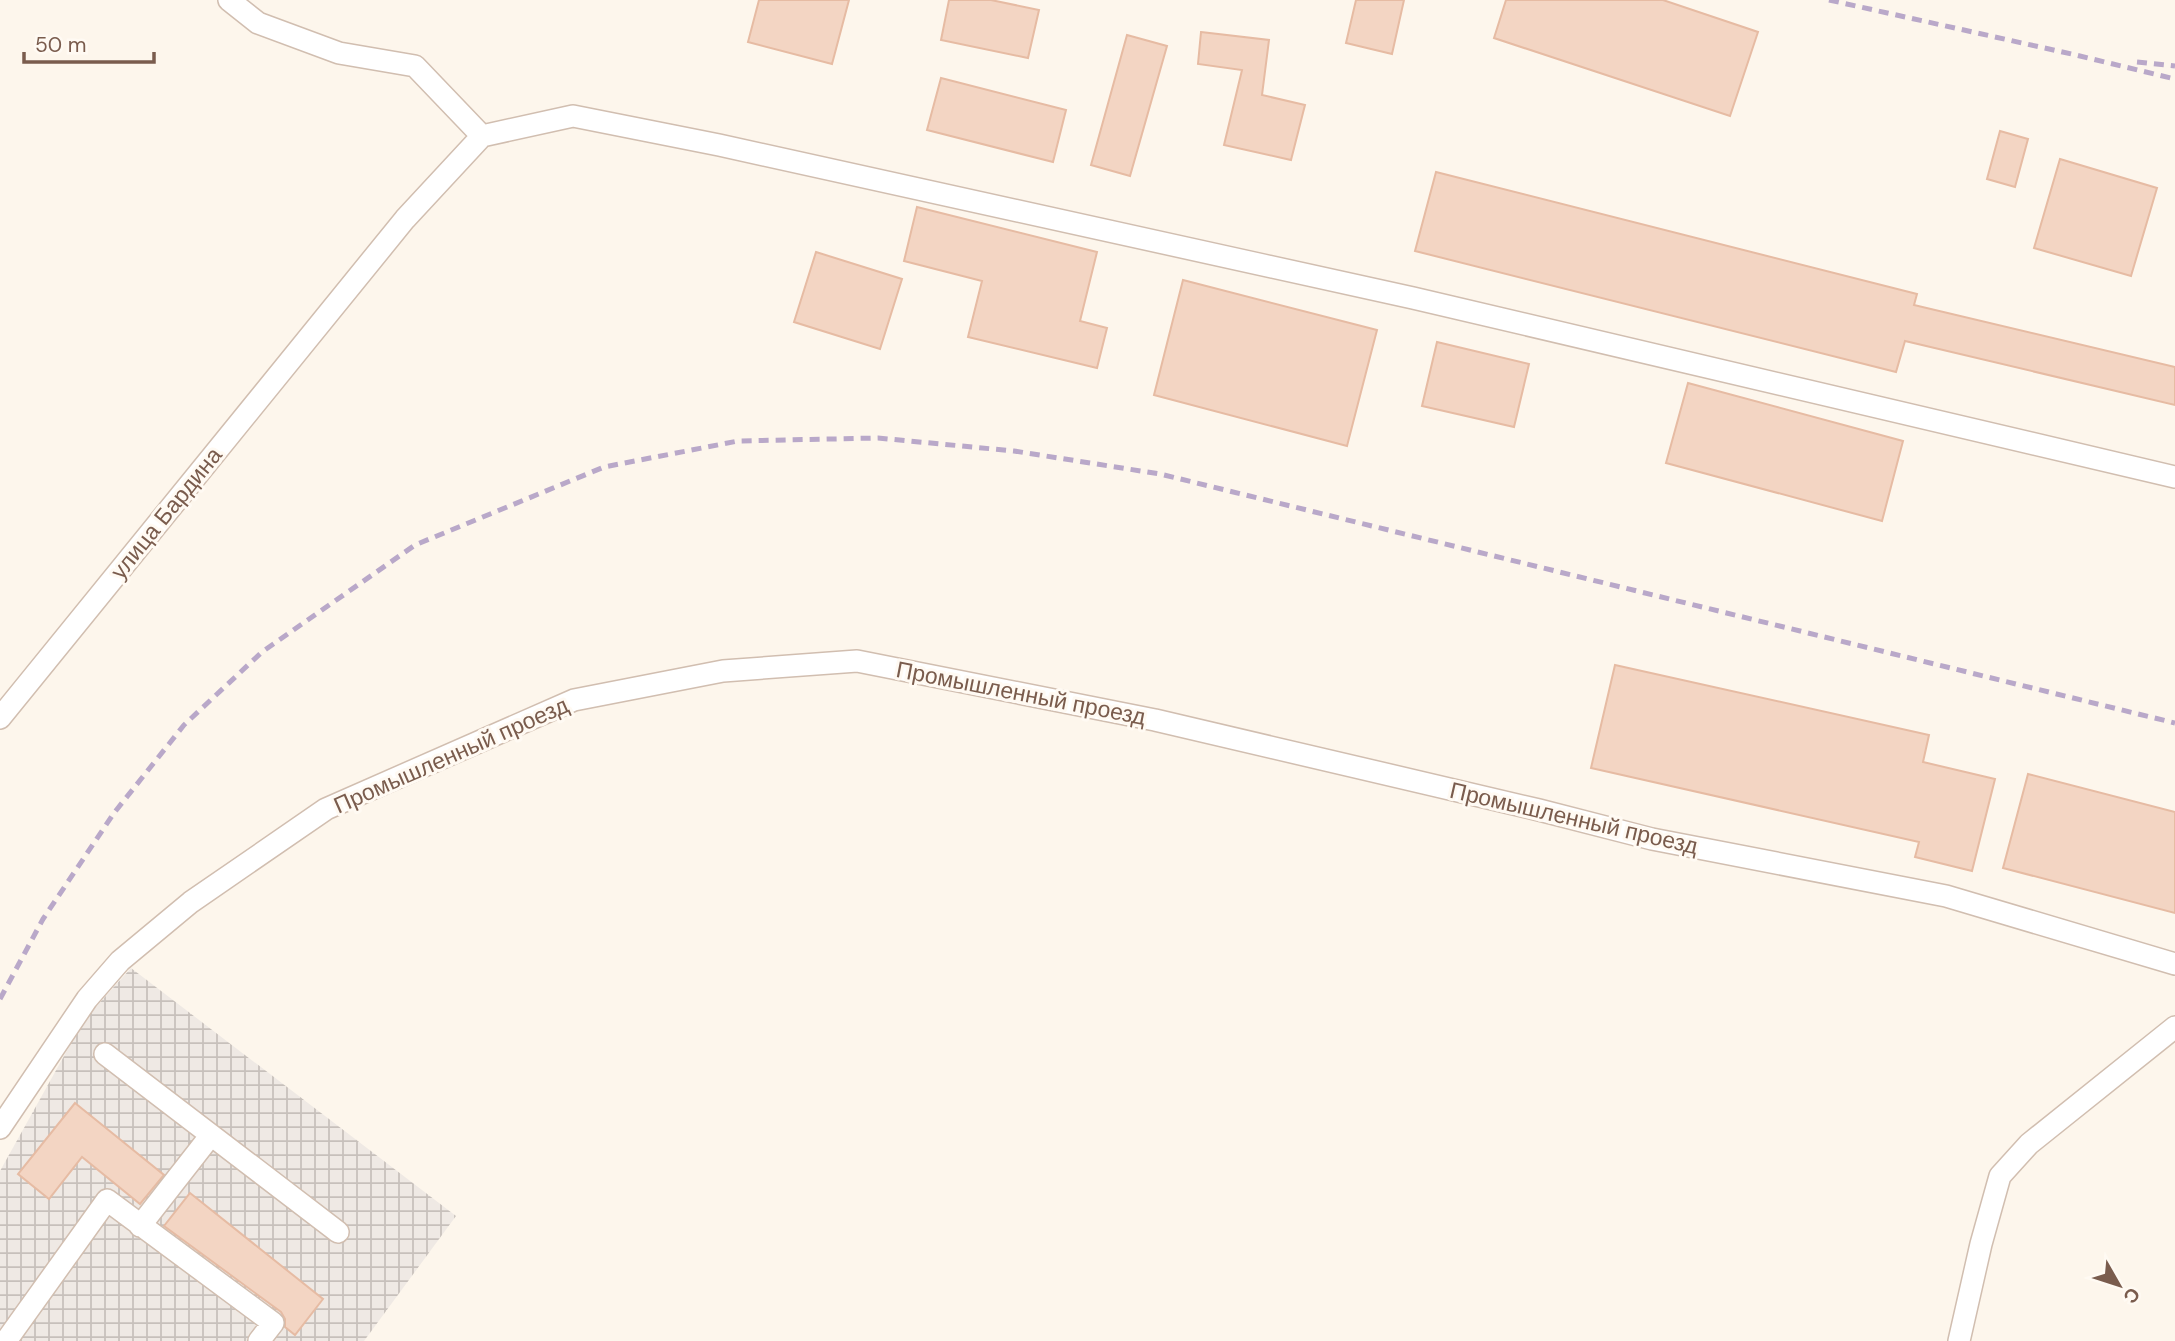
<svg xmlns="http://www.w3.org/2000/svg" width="2175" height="1341" font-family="'DM Sans',sans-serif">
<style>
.industrial{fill:url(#industrial-grid)}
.building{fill:#f3d5c3;stroke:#e6bba3;stroke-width:2}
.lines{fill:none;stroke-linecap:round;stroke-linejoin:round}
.minor-casing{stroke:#d1beb0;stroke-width:24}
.minor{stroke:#fff;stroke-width:21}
.rail{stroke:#b9a8c9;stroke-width:5;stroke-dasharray:10 7;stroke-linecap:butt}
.labels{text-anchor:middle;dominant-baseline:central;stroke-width:6;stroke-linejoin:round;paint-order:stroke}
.street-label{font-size:23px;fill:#7a5c4d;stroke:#fffaf3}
</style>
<defs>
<pattern id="industrial-grid" width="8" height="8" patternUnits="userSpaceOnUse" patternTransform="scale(1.75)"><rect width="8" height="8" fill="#efe9e4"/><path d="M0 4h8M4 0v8" fill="none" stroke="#c7c0bb"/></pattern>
</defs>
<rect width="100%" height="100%" fill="#fdf6ec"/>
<!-- industrial -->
<path class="industrial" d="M131 968 456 1216 364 1341H0V1171L84 1020Z"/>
<!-- building -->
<path class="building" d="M759 0H849L832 64 748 42Z
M949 0H991L1039 10 1028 58 941 40Z
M1356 0H1404L1392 54 1346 43Z
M1506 0H1663L1758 32 1730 116 1494 38Z
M1201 32 1269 40 1262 95 1305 105 1291 160 1224 145 1242 70 1198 64Z
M1127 35 1167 46 1130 176 1091 165Z
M941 78 1066 110 1053 162 927 130Z
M2000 131 2028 139 2015 187 1987 179Z
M2060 159 2157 188 2131 276 2034 248Z
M1436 172 1917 294 1914 305 2175 367V405L1905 341 1896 372 1415 251Z
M917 207 1097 252 1080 321 1107 328 1097 368 968 337 982 281 904 261Z
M816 252 902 279 880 349 794 322Z
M1183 280 1377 330 1347 446 1154 395Z
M1437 342 1529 364 1514 427 1422 406Z
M1688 383 1903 441 1882 521 1666 463Z
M1615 665 1929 735 1923 762 1995 779 1972 871 1915 857 1919 842 1591 768Z
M2028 774 2175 812V913L2003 868Z
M75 1103 164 1175 140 1204 82 1157 49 1199 18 1174Z
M190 1193 323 1299 295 1335 285 1327V1319L281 1312 164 1226Z"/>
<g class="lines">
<!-- minor casing -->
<g class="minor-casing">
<path id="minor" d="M229 0 258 23 339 53 415 66 482 136
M482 136 573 116 719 145 1413 298 2175 477
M0 718 405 219 482 136
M105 1054 338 1232
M0 1128 87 999 120 961 191 902 326 809 574 700 723 671 857 661 1155 720 1539 810 1652 839 1946 896 2175 964
M140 1226 211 1135
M6 1341 107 1200 273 1323 259 1341
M1959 1341 1981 1244 2000 1176 2029 1144 2175 1027"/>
</g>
<!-- minor -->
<use href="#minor" class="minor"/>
<!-- rail -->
<path class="rail" d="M1829 0 2076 55 2175 79
M2137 62 2175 66
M0 999 43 919 114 813 184 725 262 652 415 545 604 467 738 441 878 438 1014 451 1160 474 2175 723"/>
</g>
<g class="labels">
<!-- street labels -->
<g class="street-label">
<text transform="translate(166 513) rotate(-51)">улица Бардина</text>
<text transform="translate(1021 693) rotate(11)">Промышленный проезд</text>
<text transform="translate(451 755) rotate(-24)">Промышленный проезд</text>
<text transform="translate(1574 818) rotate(13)">Промышленный проезд</text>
</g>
</g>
<!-- north arrow -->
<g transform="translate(2119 1285) rotate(129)" stroke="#fffaf3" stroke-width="5" paint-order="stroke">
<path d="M0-5L12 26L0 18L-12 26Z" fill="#7a5c4d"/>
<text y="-10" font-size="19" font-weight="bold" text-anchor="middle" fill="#7a5c4d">С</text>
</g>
<!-- scale -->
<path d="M24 52v10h130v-10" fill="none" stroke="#7a5c4d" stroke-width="3.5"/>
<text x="35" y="52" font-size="21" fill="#7a5c4d" stroke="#fffaf3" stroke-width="5" paint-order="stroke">50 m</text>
</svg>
